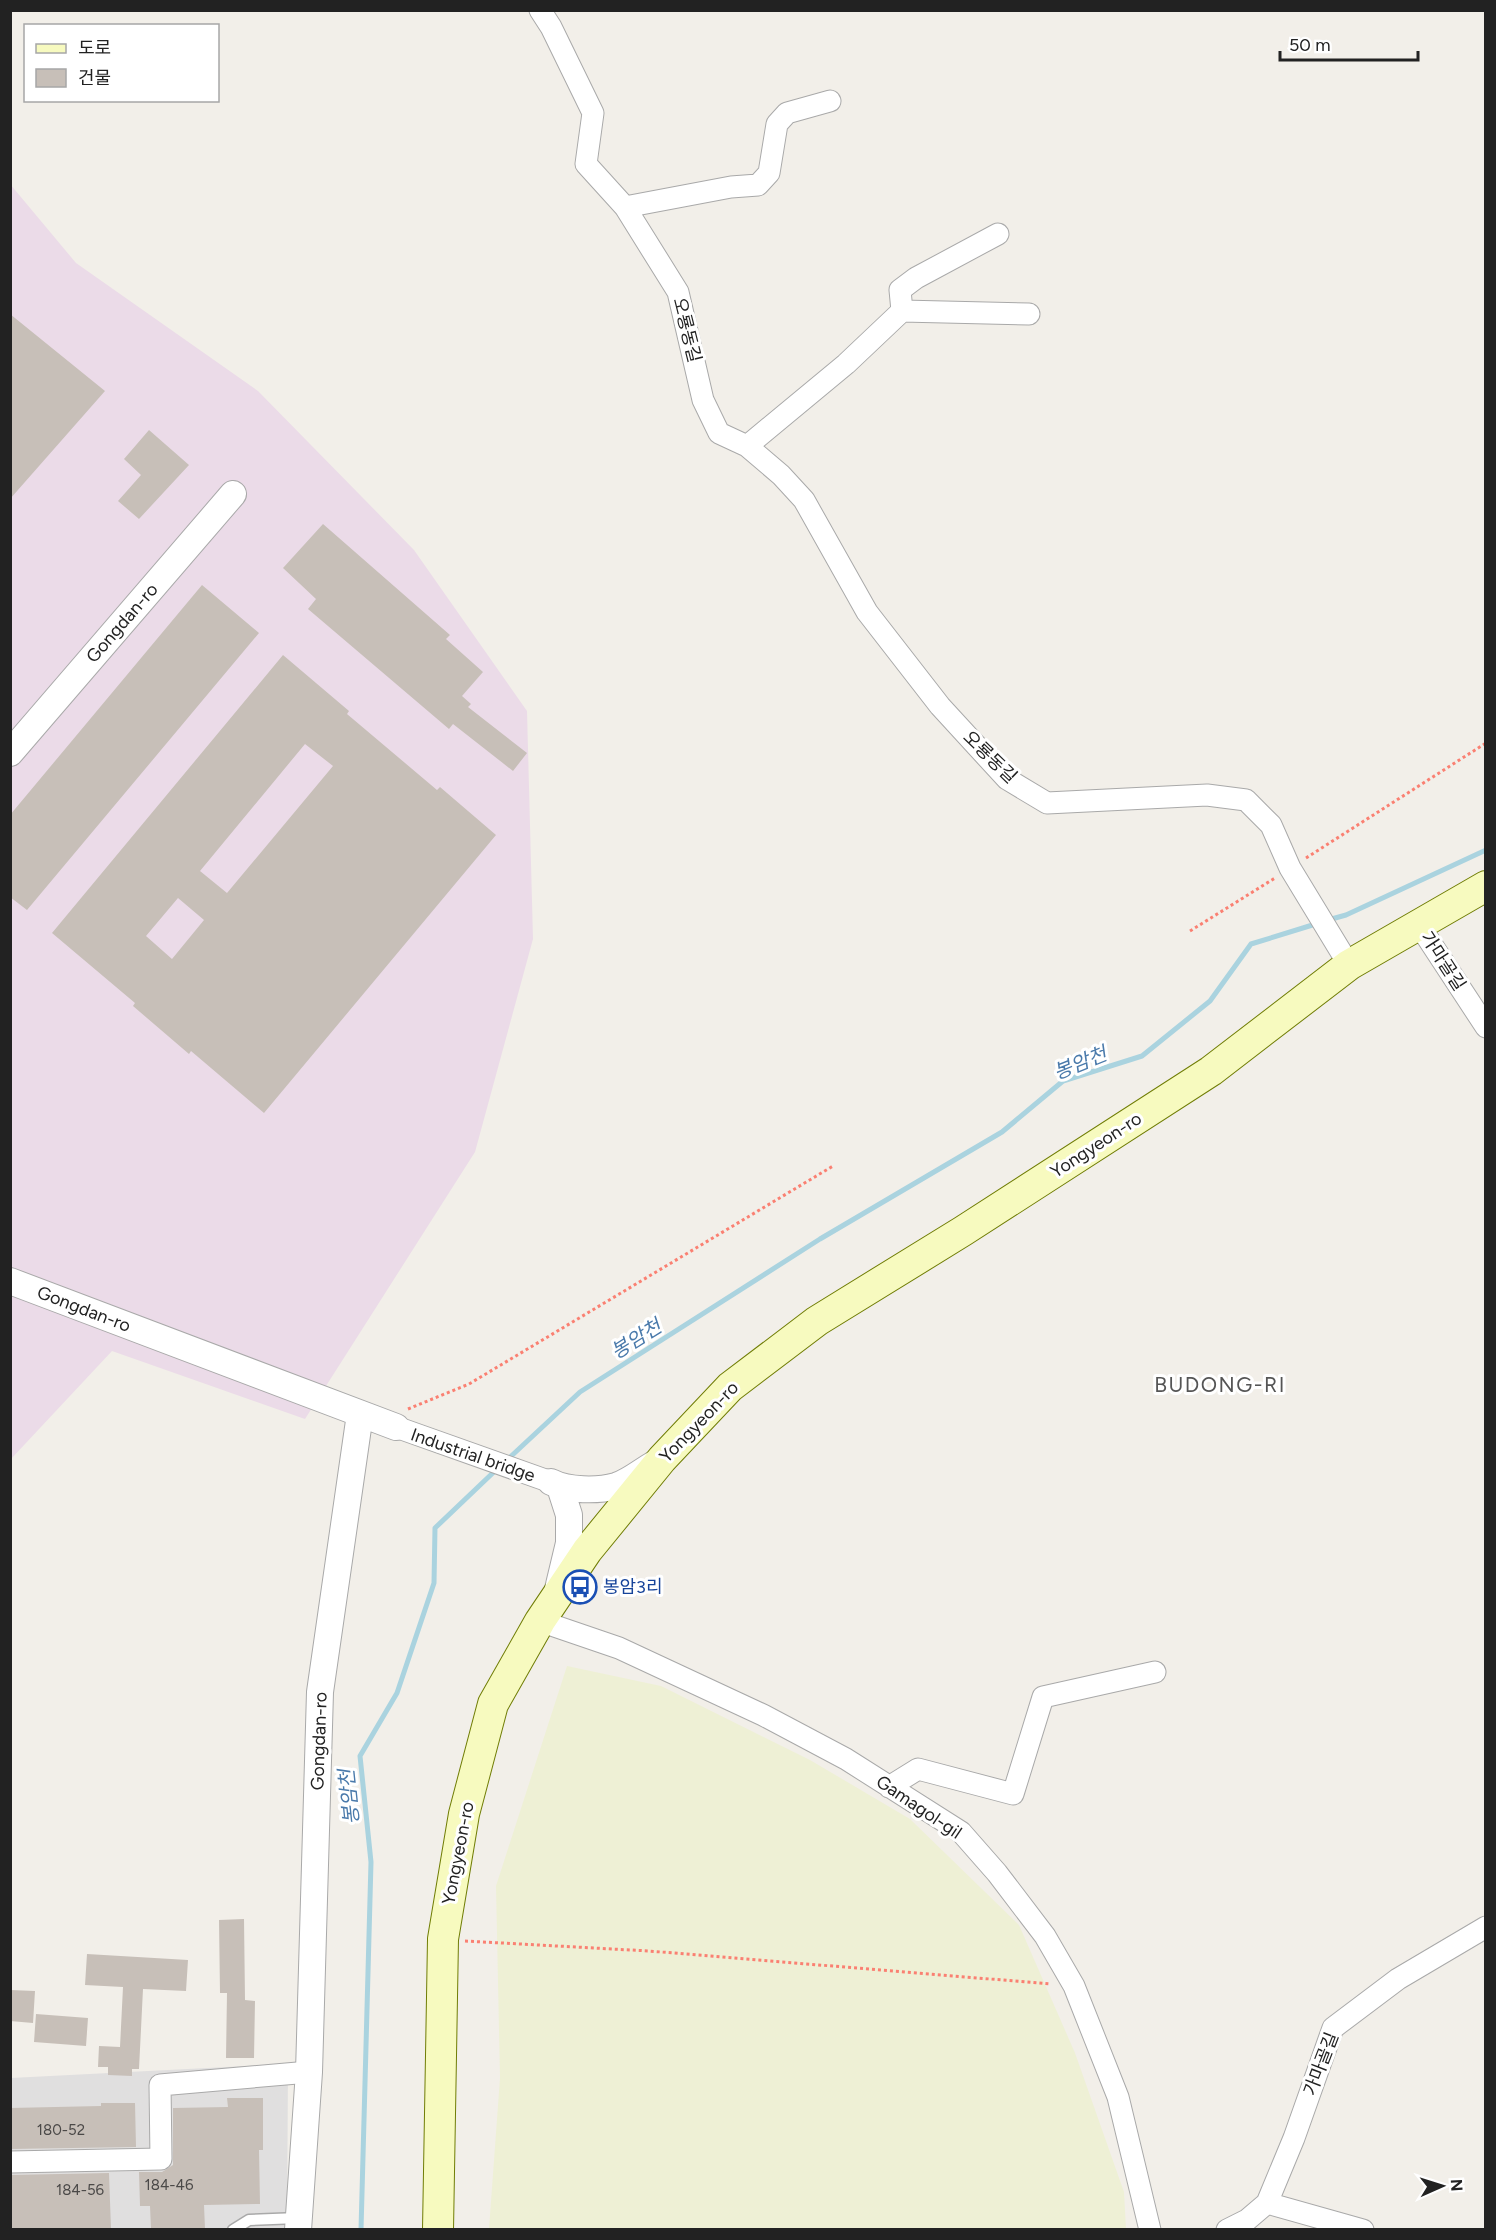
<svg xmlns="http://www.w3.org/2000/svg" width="1496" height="2240" font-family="Figtree,'Noto Sans KR',sans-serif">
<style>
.residential{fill:#e0dfdf}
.industrial{fill:#ebdbe8}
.farmland{fill:#eef0d5}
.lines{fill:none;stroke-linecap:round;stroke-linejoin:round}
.stream{stroke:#aad3df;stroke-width:5}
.building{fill:#c7bfb8;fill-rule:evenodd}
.service-casing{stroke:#a9a9a9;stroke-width:13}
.minor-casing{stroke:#a9a9a9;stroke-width:23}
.tertiary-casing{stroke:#a9a9a9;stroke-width:28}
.secondary-casing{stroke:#707d05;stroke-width:32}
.path{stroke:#fa8072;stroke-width:3;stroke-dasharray:3 3;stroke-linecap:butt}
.service{stroke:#fff;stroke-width:10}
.minor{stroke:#fff;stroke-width:21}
.tertiary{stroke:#fff;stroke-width:26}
.secondary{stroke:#f7fabf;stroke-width:30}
.labels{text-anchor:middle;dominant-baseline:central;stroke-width:6;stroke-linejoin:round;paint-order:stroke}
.number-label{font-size:15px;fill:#4b4948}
.street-label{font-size:18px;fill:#222;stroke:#fff}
.transit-label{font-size:18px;fill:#164399;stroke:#fff;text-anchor:start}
.water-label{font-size:20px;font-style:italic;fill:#4a7aab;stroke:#fff}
.quarter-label{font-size:21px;letter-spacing:1.5px;fill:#555;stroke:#fff}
</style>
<rect width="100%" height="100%" fill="#f2efe9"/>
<!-- residential -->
<path class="residential" d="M288 2064 287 2229 11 2230V2078Z"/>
<!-- industrial -->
<path class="industrial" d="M10 184 76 263 258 391 414 550 527 711 533 939 475 1152 305 1419 112 1351 11 1459Z"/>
<!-- farmland -->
<path class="farmland" d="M567 1666 661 1686 810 1760 910 1819 1019 1925 1075 2053 1124 2192 1126 2229H489L500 2078 496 1886Z"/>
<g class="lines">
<!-- stream -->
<path class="stream" d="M1328 920 1346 915 1486 850
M507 1460 580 1392 820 1239 1002 1132 1063 1081 1142 1056 1210 1001 1251 944 1319 923
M361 2230 371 1862 360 1756 397 1693 434 1583 435 1528 498 1468"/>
</g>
<!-- building -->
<path class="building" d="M10 314 105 391 10 499Z
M149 430 189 465 139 519 118 501 141 475 124 459Z
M323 524 450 635 446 639 483 672 462 696 471 704 468 707 527 753 513 771 453 724 449 729 308 609 316 599 283 568Z
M202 585 259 633 27 910 10 897V815Z
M283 655 349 711 347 714 437 790 440 787 496 835 264 1113 191 1051 189 1054 133 1006 135 1003 52 933ZM305 744 333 766 227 893 200 871ZM178 898 204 920 172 959 146 936Z
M244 1919 245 2000 255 2001 254 2058H226L227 1993H220L219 1920Z
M87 1954 188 1960 186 1991 143 1989 139 2069H132V2076L108 2075V2067H98L99 2046 120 2047 123 1987 85 1985Z
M10 1990 35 1991 33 2023 10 2021Z
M36 2014 88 2018 86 2046 34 2042Z
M227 2098H263V2150H259L260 2204 204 2205 205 2229H151L150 2206H140L139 2172H162L173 2165V2108L228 2107Z
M101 2103H135L136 2147 10 2149V2108L101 2106Z
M109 2173 111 2229H10V2175Z"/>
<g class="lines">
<!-- service casing -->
<g class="service-casing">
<path id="service" d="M233 2230 249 2220 298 2218"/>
</g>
<!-- minor casing -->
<g class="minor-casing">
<path id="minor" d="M540 10 551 27 593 113 586 164 625 207 678 292 703 400 719 433 747 446
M625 207 731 187 758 185 769 173 777 124 787 113 830 101
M998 234 916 278 900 290 902 311 846 364 747 446 781 475 804 500 867 612 940 706 1007 779 1047 803 1207 795 1246 800 1271 825 1290 868 1349 965
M902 311 1029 314
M1419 925 1486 1027
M396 1427 551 1482
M540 1621 619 1648 763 1715 846 1759 961 1832 997 1873 1045 1936 1074 1986 1118 2097 1150 2230
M889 1787 918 1769 1013 1794 1043 1697 1155 1672
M10 2162 161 2159 160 2085 309 2072
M1267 2203 1363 2230
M1227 2230 1247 2220 1267 2203 1294 2138 1333 2028 1398 1979 1486 1927"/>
</g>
<!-- tertiary casing -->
<g class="tertiary-casing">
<path id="tertiary" d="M10 753 233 494
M10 1281 396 1427
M551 1482C568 1491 598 1491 616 1486 629 1482 642 1471 654 1464
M558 1589 569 1543V1515L560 1487
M298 2230 309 2072 320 1692 360 1414"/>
</g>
<!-- secondary casing -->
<g class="secondary-casing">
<path id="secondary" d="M438 2230 443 1939 464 1814 493 1704 540 1621 587 1551 662 1459 730 1387 817 1321 963 1231 1211 1071 1349 965 1486 886"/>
</g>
<!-- path -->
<path class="path" d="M1306 858 1486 743
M1190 931 1275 878
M408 1409 469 1384 833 1166
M465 1941 649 1951 1051 1984"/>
<!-- service -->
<use href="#service" class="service"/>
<!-- minor -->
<use href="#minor" class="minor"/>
<!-- tertiary -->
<use href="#tertiary" class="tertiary"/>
<!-- secondary -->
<use href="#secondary" class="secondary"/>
</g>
<!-- icons -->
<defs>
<g id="bus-ring" transform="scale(1.725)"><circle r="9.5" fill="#fff" stroke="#1a4fb4" stroke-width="1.5"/><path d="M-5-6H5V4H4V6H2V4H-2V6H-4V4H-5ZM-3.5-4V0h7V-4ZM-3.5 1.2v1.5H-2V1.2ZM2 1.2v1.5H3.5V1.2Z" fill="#1a4fb4"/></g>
</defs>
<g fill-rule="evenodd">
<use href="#bus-ring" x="580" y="1587"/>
</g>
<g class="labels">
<!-- number labels -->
<g class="number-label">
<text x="61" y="2130">180-52</text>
<text x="169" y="2185">184-46</text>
<text x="80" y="2190">184-56</text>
</g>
<!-- street labels -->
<g class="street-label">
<text transform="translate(687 330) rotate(76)">오룡동길</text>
<text transform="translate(122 623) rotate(-49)">Gongdan-ro</text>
<text transform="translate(990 757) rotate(44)">오룡동길</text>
<text transform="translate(1443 961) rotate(57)">가마골길</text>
<text transform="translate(1096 1145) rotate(-33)">Yongyeon-ro</text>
<text transform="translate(84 1309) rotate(21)">Gongdan-ro</text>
<text transform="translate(699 1422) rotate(-46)">Yongyeon-ro</text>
<text transform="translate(473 1455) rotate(19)">Industrial bridge</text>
<text transform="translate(319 1741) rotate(-88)">Gongdan-ro</text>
<text transform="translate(919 1807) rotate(34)">Gamagol-gil</text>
<text transform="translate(458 1853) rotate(-79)">Yongyeon-ro</text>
<text transform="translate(1321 2064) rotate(-69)">가마골길</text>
</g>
<!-- transit labels -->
<g class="transit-label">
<text x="603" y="1587">봉암3리</text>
</g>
<!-- water labels -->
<g class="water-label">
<text transform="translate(1080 1063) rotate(-22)">봉암천</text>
<text transform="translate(636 1339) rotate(-32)">봉암천</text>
<text transform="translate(349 1797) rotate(-96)">봉암천</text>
</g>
<!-- quarter labels -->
<g class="quarter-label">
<text x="1220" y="1384">BUDONG-RI</text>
</g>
</g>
<!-- border -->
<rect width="1496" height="2240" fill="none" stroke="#222222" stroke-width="24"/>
<!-- legend -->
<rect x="24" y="24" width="195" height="78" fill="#ffffff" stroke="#a7a7a7" stroke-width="1.5"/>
<rect x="36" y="44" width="30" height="9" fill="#f7fabf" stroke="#a7a7a7" stroke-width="1.5"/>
<text x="78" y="54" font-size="18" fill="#222222">도로</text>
<rect x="36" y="69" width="30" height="18" fill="#c7bfb8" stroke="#a7a7a7" stroke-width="1.5"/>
<text x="78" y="84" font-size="18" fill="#222222">건물</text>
<!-- north arrow -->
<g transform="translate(1442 2186) rotate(87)" stroke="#ffffff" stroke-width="4.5" paint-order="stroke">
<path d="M0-4.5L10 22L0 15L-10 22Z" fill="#222222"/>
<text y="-9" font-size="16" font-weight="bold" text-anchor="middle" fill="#222222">N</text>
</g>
<!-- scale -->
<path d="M1280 51v9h138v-9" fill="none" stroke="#222222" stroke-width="3"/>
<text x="1289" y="51" font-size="18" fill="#222222" stroke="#ffffff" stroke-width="4.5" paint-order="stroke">50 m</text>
</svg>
